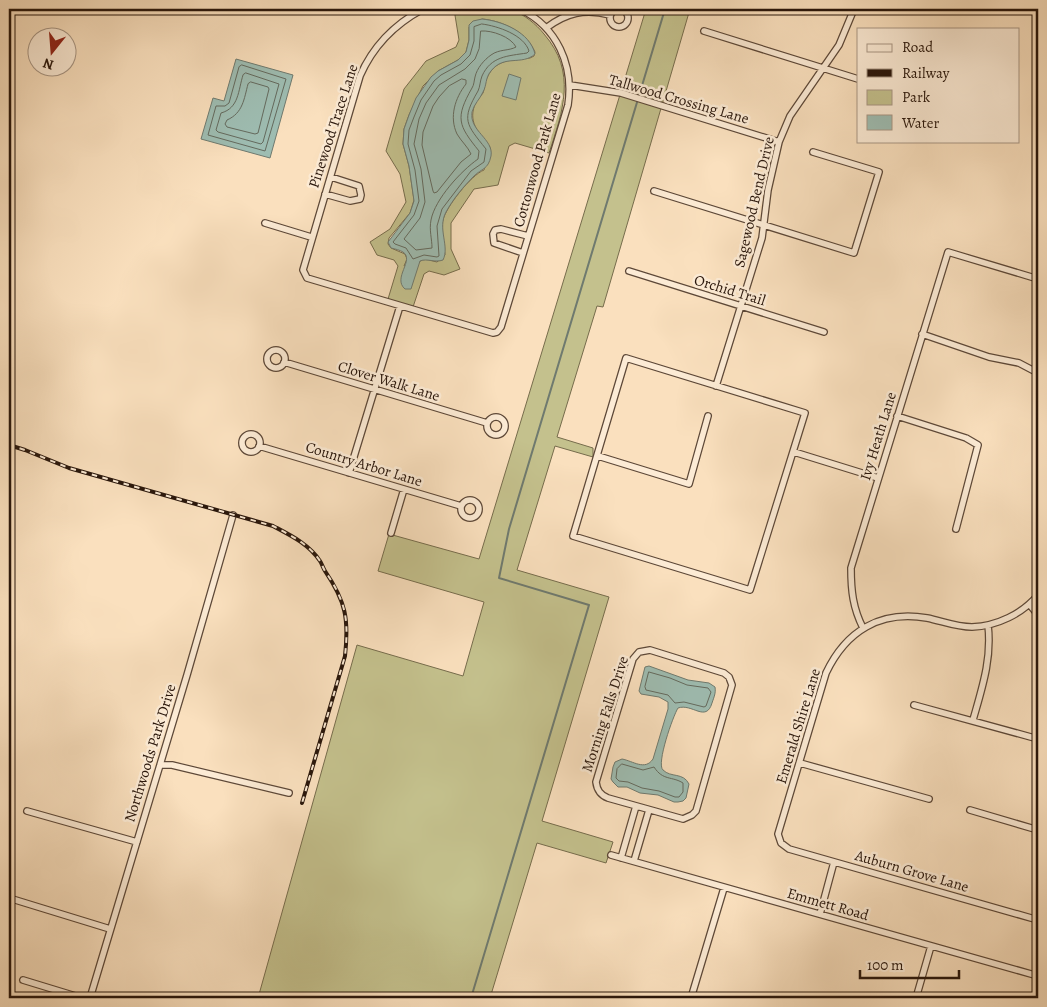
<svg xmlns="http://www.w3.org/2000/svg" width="1047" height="1007" font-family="Alegreya,serif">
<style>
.green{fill:#c4c18d;stroke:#766c4c;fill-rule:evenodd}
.water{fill:#9ebdb2;stroke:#6f7a6f}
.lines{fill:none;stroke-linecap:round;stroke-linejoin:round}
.shore{stroke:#646a5e;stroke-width:1}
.stream{stroke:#6f7a6f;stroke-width:2}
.street-casing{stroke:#5d4838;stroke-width:8}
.street{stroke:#fcebd5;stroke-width:5.5}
.rail-casing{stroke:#29160b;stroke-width:4}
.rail{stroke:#fcebd5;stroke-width:2;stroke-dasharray:5.5;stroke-linecap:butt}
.labels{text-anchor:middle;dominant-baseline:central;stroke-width:5;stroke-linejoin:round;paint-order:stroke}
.street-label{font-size:15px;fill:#29160b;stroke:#fcebd5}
</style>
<rect width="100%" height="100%" fill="#fae0be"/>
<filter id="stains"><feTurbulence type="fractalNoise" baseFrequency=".004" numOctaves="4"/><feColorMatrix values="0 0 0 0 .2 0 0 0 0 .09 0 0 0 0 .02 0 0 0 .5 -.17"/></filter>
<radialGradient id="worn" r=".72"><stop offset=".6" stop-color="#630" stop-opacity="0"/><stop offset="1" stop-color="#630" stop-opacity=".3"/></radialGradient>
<!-- green -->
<path class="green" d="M454 9C468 9 498 6 511 10 524 14 536 24 544 34 577 72 563 111 549 153L515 143 509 146 498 185 474 189 451 223V249L460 269 444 275 429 271 424 274 413 307 388 299 398 266 394 260 377 255 370 242 390 229 406 202 400 174 386 151 404 89 426 61 456 47 459 40ZM482 19C503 21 526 32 535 52L534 56 530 58C512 60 495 59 487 78 484 82 485 88 483 93 481 96 478 99 476 102 467 121 478 133 490 147L484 170C471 175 446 207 443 220 440 231 444 245 445 255L437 262 425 259 420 261 417 265 404 266 407 259 405 254 391 248 388 244 389 238 410 213 414 200 409 166 403 144 404 129 409 115 423 86 438 71 458 60 466 52 469 40V27Z
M646 9H690L603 307 597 306 557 437 593 448V457L555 446 517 570 609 597 542 821 613 842 606 863 537 843 490 998H258L357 645 463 676 484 602 378 571 389 534 479 559Z"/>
<!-- water -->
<path class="water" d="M482 19C502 21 530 32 535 54 522 66 504 54 491 71 485 78 487 85 483 92 480 99 474 104 472 112 469 131 494 139 491 156 488 170 482 168 474 176 464 186 453 199 446 212 437 229 450 246 443 260 435 263 427 258 420 261L411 289H405C392 278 415 260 403 252 400 250 395 249 391 248L388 242 410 213 414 201 409 166 403 144 404 129 409 115 416 98 431 77 438 71 458 60 466 52 469 40V25L473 21Z
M236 59 293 75 270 158 201 139 213 98 224 101Z
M509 74 521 78 516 100 502 96Z
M649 666 688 680 709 683 715 687C716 693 714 697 712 703 706 723 692 703 678 708 673 716 656 764 663 770 671 778 683 772 689 784L686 798 683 801 678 802H674L658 795 640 793 627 787H618L613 782 611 779 613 767 615 762 622 759C633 761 645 771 653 759L668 709V702L659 697 641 694 639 691 645 667Z"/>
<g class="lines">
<!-- shore -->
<path class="shore" d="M482 24C498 26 524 35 529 51L527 53C508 56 491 56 482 76 480 81 480 87 478 91 461 120 466 124 486 149L484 162 471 171 442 209 437 226 439 256 437 257 424 255 413 259 406 248 395 244 393 242 414 215 419 201 415 170 408 144 409 130 414 117 421 100 434 81 441 75 461 64 470 55 474 41V27Z
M481 31C492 30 511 37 516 47 509 51 499 49 491 55 484 60 477 68 475 77 474 81 474 85 472 88 455 118 458 125 479 151L478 159C461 171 435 199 431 220 429 230 432 239 432 248L416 250 404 239 420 218 425 202 421 169 414 144 419 119 426 103 439 85 465 69 475 59 479 49Z
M242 65 286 79 265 151 208 135 216 106H225L229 103 239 67Z
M246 73 279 84 263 142 261 144 218 132 216 130 221 113C239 108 238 91 243 75Z
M462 79 466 80V84C455 98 449 117 457 134 461 141 468 147 471 154L461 162 437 192 434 193 433 191 422 145 423 132 433 106 439 97 449 86Z
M251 82 268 87 269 89 258 133 255 134 227 127 225 124 227 120C243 113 244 99 248 84Z
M649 672 670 678 687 685 708 688 711 692 706 706 704 707 684 702 675 703 668 695 646 690 645 687Z
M622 764 643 770 654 767C663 781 672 776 683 783V792L679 797H675L659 791 642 788 628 782 619 781 616 778 617 769Z"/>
<!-- stream -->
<path class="stream" d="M471 998 589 605 499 578 509 529 665 9"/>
<!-- street casing -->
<g class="street-casing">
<path id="street" d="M610 18a9 9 0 1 1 18 0a9 9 0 1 1-18 0Z
M423 9C395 24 373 46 360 76L303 270 307 278 493 333 497 332 501 327 568 105C574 65 557 27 520 9
M917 9 921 10
M546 28C566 13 585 8 610 15
M704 31 858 79
M570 85 621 93 779 142
M654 191 854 253 879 172 813 152
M325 194 350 201 360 199 361 195 359 186 331 177
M265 223 311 237
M523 253 494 243 493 234 495 230 501 229 528 236
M629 271 824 332
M922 334 989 357 1019 363 1038 373
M267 359a9 9 0 1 1 18 0a9 9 0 1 1-18 0Z
M626 358 805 413 750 590 573 536Z
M284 362 487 423
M716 386 762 238 768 190 779 142 790 116 839 45 854 9
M897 416 966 438 978 445 956 529
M487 426a9 9 0 1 1 18 0a9 9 0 1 1-18 0Z
M242 443a9 9 0 1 1 18 0a9 9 0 1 1-18 0Z
M259 446 461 506
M794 452 878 478
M598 456 689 484 708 416
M349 473 400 306
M461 509a9 9 0 1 1 18 0a9 9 0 1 1-18 0Z
M391 533 404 489
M1038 595C1022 614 997 626 972 627 956 627 942 621 927 618 880 610 846 631 826 673L778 834 781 843 789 849 1038 920
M1030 605 1038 615
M863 628C853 608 851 591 851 568L948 252 1038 279
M650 650 724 673 729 677 732 685 696 811 692 815 683 819 608 798C600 795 597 790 596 782L633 659 639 652Z
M914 705 1038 739
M973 720C982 688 992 659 988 625
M800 763 929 799
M160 765H172L289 793
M970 810 1038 830
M27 811 137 842
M611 855 1038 976
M621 858 636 806
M634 861 649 810
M9 898 110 929
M820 914 834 862
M23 980 82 998
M90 998 187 675 233 515
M691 998 724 888
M916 998 931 946"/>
</g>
<!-- street -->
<use href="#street" class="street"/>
<!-- rail casing -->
<g class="rail-casing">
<path id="rail" d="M9 445 25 450 69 468 273 526C290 535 309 544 320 561 322 564 323 568 325 571 346 602 349 619 345 656L302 803"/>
</g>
<!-- rail -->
<use href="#rail" class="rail"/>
</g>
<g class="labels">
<!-- street labels -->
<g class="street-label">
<text transform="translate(679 99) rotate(16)">Tallwood Crossing Lane</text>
<text transform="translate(333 126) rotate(-72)">Pinewood Trace Lane</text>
<text transform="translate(537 160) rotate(-74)">Cottonwood Park Lane</text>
<text transform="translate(754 202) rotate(-77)">Sagewood Bend Drive</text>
<text transform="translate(730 290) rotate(17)">Orchid Trail</text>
<text transform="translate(389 381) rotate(17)">Clover Walk Lane</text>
<text transform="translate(878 436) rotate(-73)">Ivy Heath Lane</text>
<text transform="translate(364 464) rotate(17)">Country Arbor Lane</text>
<text transform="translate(605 714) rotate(-72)">Morning Falls Drive</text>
<text transform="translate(798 726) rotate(-73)">Emerald Shire Lane</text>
<text transform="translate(150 753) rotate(-73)">Northwoods Park Drive</text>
<text transform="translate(912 871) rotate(16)">Auburn Grove Lane</text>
<text transform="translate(828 904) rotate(16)">Emmett Road</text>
</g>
</g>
<!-- margin -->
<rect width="1047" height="1007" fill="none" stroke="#fae0be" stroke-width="30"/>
<rect x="10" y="10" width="1027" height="987" fill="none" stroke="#29160b" stroke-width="2.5"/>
<rect x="15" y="15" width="1017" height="977" fill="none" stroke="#29160b"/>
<!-- legend -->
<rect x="857" y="28" width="162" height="115" fill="#fcebd5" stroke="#a89684"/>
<rect x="867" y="44" width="25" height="8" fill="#fcebd5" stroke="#a89684"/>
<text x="902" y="52" font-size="15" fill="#29160b">Road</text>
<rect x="867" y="69" width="25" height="8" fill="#29160b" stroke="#a89684"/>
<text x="902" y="78" font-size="15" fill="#29160b">Railway</text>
<rect x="867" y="90" width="25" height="15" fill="#c4c18d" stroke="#a89684"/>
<text x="902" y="102" font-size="15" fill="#29160b">Park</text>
<rect x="867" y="115" width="25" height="15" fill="#9ebdb2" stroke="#a89684"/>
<text x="902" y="128" font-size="15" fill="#29160b">Water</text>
<!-- north arrow -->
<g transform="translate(52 52) rotate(197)"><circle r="24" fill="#fcebd5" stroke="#a89684"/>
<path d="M0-4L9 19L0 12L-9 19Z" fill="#8f2418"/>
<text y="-8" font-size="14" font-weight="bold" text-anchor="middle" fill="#29160b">N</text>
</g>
<!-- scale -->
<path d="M860 970v8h99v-8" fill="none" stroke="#29160b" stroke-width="2.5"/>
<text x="867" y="970" font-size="15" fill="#29160b" stroke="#fcebd5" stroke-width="4" paint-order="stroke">100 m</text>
<rect width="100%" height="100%" filter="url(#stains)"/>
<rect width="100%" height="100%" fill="url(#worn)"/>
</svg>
